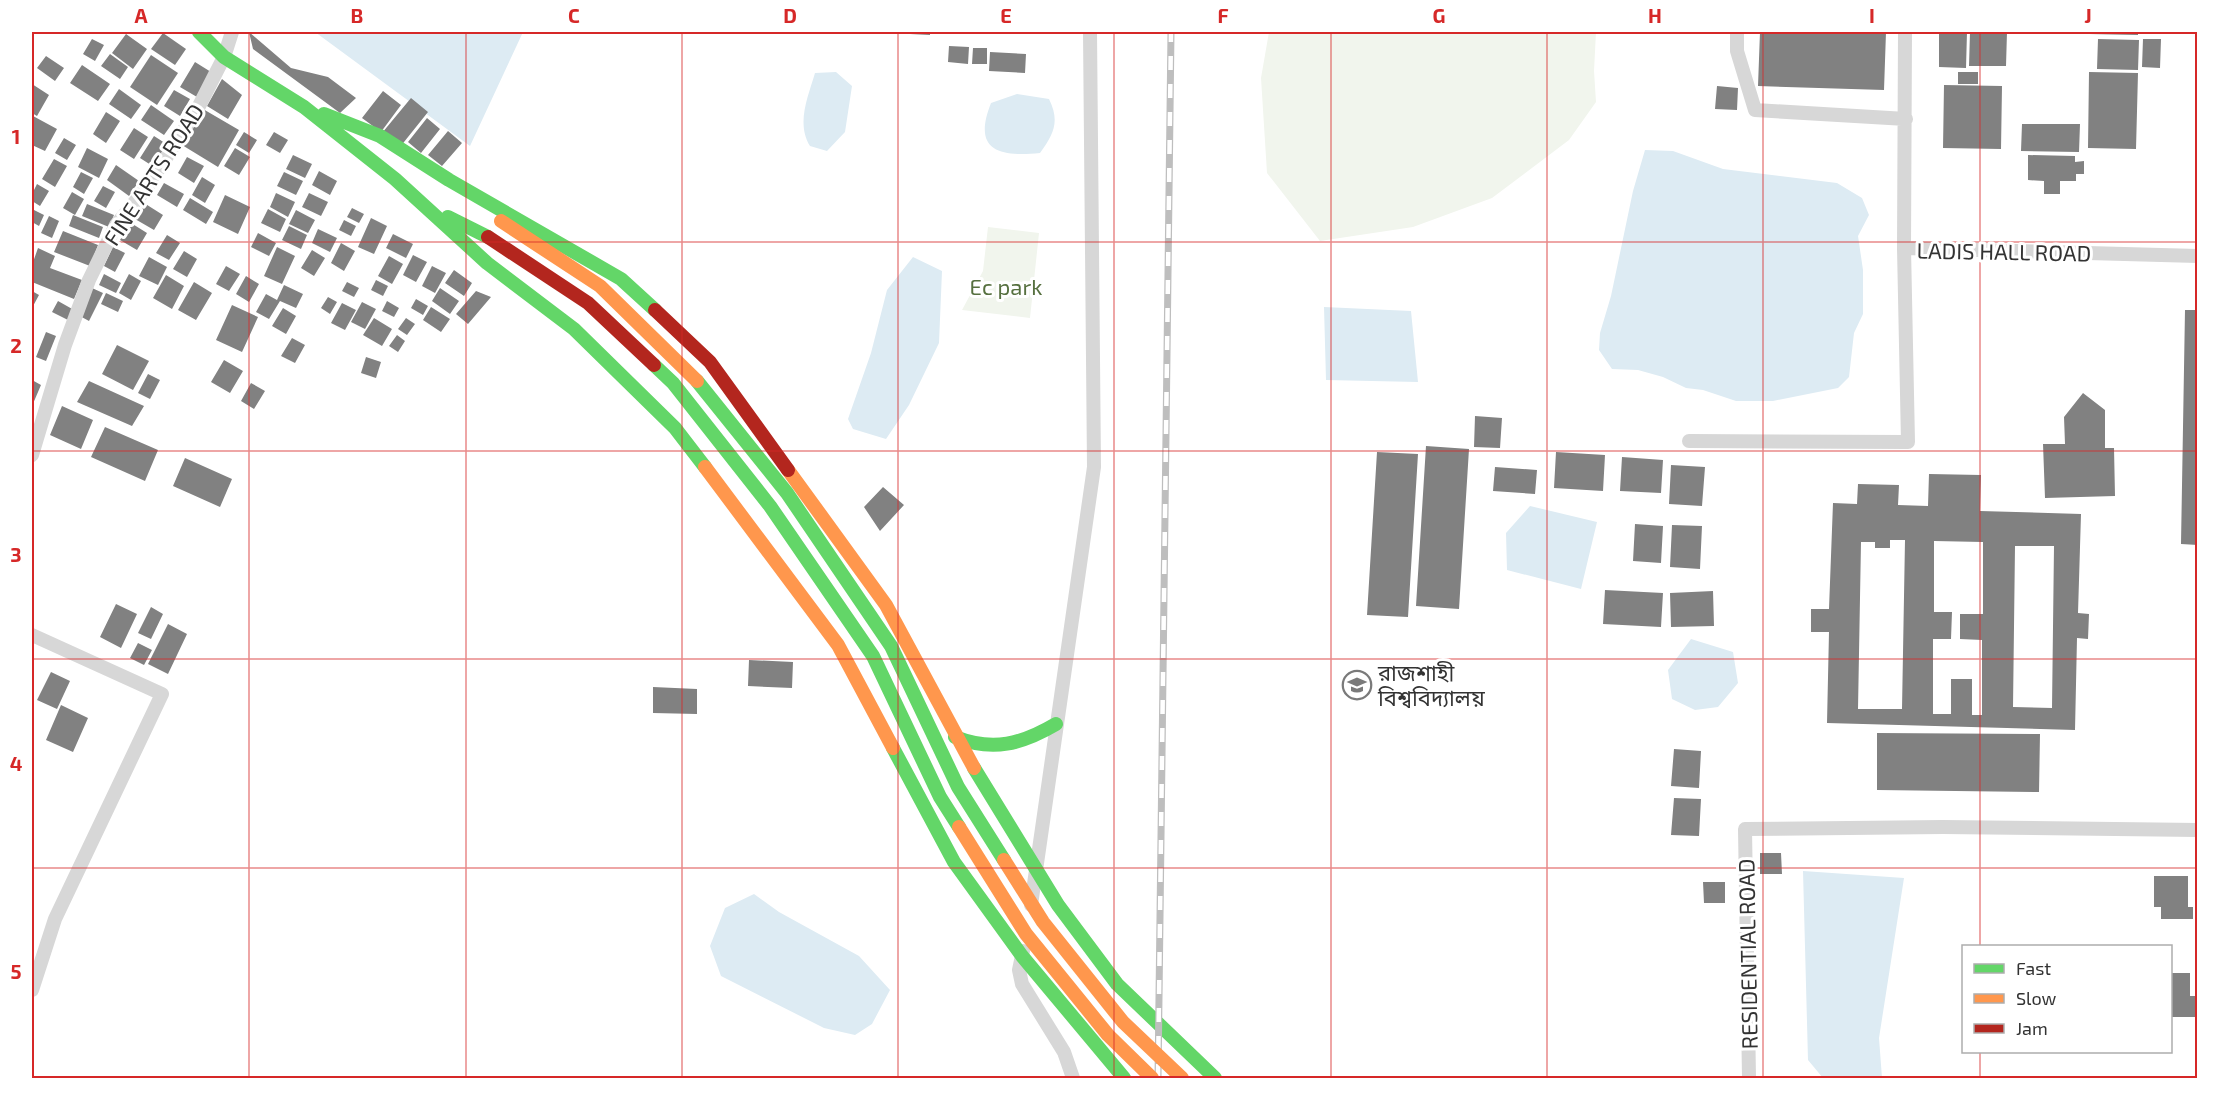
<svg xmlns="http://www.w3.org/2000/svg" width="2229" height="1110" font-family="'Exo 2','Noto Sans Bengali',sans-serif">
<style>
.green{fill:#f1f5ed}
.water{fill:#ddebf3}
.building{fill:#818181;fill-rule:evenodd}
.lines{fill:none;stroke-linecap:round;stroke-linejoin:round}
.street{stroke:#d7d7d7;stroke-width:14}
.fast{stroke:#63d668;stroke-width:14}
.slow{stroke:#ff974d;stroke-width:14}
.jam{stroke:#b3261e;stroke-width:14}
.rail-casing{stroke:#bebebe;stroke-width:7}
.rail{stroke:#fff;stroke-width:4.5;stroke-dasharray:14;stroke-linecap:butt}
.fast-bridge{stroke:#63d668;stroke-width:14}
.slow-bridge{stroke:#ff974d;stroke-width:14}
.jam-bridge{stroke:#b3261e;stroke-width:14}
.grid{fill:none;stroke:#d62828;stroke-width:1.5;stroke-opacity:0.55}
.labels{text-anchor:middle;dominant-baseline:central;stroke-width:6;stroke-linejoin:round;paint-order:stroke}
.street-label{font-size:22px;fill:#333;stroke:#fff}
.park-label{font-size:22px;fill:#56703f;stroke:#fff}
.poi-label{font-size:22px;fill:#333;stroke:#fff;text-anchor:start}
.neatline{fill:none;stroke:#d62828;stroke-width:2}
.grid-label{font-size:20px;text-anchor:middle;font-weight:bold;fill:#d62828}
</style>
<rect width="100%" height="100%" fill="#fff"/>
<!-- green -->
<path class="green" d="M1269 32H1596L1594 71 1596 102 1569 140 1492 198 1413 227 1320 241 1267 173 1261 78Z
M988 227 1039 233 1030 318 962 310 983 271Z"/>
<!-- water -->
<path class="water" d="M315 32H523L470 146Z
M836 72 852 86 845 132 827 151 810 146C796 123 808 97 815 73Z
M1017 94 1049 99C1060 121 1054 134 1040 153 999 157 972 151 991 103Z
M1645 150 1673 151 1723 169 1837 183 1862 198 1869 215 1858 236 1863 270V314L1854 333 1849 377 1838 388 1773 401H1736L1703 390 1686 388 1663 377 1638 370 1612 369 1599 350 1600 333 1611 296 1633 191Z
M913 257 942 271 939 343 909 405 886 439 853 429 848 419 871 353 887 290Z
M1324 307 1411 311 1418 382 1326 380Z
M1530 506 1597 522 1581 589 1507 570 1506 533Z
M1691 639 1733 652 1738 683 1718 707 1695 710 1672 699 1668 670Z
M1803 871 1904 878 1879 1038 1882 1078H1823L1808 1060Z
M754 894 779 912 859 956 890 990 872 1024 855 1035 824 1028 721 976 710 946 725 908Z"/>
<!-- building -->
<path class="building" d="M249 32 291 68 328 77 356 98 340 113 253 49Z
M910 32H930V35L910 34Z
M1760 32H1886L1884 90 1758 86Z
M1939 32H1967L1966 68 1939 67Z
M1970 32H2007L2006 66H1969Z
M2089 32H2138V35L2089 34Z
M163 33 186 49 175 65 151 49Z
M126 34 147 49 133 69 112 53Z
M92 39 104 45 95 61 83 54Z
M2098 39 2139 40 2138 70 2097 69Z
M2143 39H2161L2160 68 2142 67Z
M949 46 969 47 968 64 948 62Z
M973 48H987V64H972Z
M990 52 1026 54 1025 73 989 71Z
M110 54 128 67 120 79 101 66Z
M151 55 178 73 157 105 130 87Z
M46 56 64 68 55 81 37 68Z
M195 62 211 72 197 97 180 87Z
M82 65 110 84 98 101 70 83Z
M1958 72H1978V84H1958Z
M2089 72 2138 73 2136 149 2088 148Z
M222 79 242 95 228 119 207 106Z
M32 84 49 95 37 116 32 113Z
M1944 85 2002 86 2001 149 1943 148Z
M1717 86 1738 88 1737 110 1715 109Z
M119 89 141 105 131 119 109 104Z
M174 90 190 99 180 116 164 106Z
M383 91 401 105 381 132 362 118Z
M411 98 428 112 400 147 382 133Z
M151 105 174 121 164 135 141 120Z
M203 109 239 130 218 167 182 145Z
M106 112 120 121 106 143 93 134Z
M33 116 57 129 45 151 32 145Z
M427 118 440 129 421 153 408 142Z
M2022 124H2080L2079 152 2021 151Z
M134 128 148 137 134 159 120 150Z
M448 131 462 143 442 166 428 155Z
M244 132 257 140 249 153 236 145Z
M274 132 288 140 280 153 266 145Z
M154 136 168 145 154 167 140 158Z
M64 138 76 145 67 160 55 153Z
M87 148 108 159 99 178 78 167Z
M235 148 250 157 239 175 224 166Z
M293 155 312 164 305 178 286 169Z
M2028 155 2075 156V162L2084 161V174H2076V181H2060V194H2044V181L2028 180Z
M187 157 204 166 194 183 178 173Z
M54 159 67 166 55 187 42 179Z
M116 165 139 181 129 196 107 180Z
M319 171 337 181 330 195 312 185Z
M81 172 93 178 84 194 73 187Z
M284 172 303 181 296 195 277 186Z
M202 177 215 185 205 203 192 195Z
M164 183 184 194 177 207 157 195Z
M37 184 49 191 40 206 32 201V194Z
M103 186 115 192 106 208 94 201Z
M72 192 84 199 75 215 63 208Z
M276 193 295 202 288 217 270 207Z
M309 193 328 202 321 216 302 207Z
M225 195 250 207 238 234 213 222Z
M190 198 213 212 206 224 183 210Z
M144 203 163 215 154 230 135 219Z
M87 204 114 215 109 227 82 216Z
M352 208 364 214 359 223 347 217Z
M32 209 44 215 39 226 32 222Z
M268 209 286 219 280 232 261 223Z
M296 210 315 220 308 233 289 224Z
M73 215 103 227 99 238 69 226Z
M49 216 59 221 52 238 41 233Z
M371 218 387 226 374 254 358 247Z
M344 220 356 226 351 236 339 230Z
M131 223 147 233 137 250 120 240Z
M289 226 307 235 301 249 282 240Z
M318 229 337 238 330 252 312 243Z
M63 231 98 245 90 266 54 252Z
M258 233 276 243 269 256 251 247Z
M393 234 413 244 406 258 386 248Z
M167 235 180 243 169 260 156 253Z
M341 243 355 251 344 271 331 263Z
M113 247 125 253 115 272 104 266Z
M277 247 295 256 282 284 264 276Z
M38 248 55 256 50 268 82 280 74 299 32 282V265Z
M312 250 325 258 314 276 301 268Z
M184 251 197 259 187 277 173 269Z
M413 255 427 262 416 282 403 275Z
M389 256 403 264 392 284 378 276Z
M149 257 167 267 158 285 139 276Z
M226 266 240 274 229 291 216 284Z
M432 266 446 273 435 293 422 286Z
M454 270 472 283 464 296 445 283Z
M104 274 121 283 116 293 99 285Z
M129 274 141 281 131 300 119 293Z
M166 275 184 286 172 309 153 298Z
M246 276 259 284 249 302 236 294Z
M376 280 388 286 383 296 371 290Z
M194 282 212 293 196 320 178 310Z
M347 282 359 288 354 297 342 291Z
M284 285 303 294 296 308 280 301 269 319 256 312 266 294 277 300Z
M92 288 103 293 89 321 78 315Z
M440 288 459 301 450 314 432 301Z
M32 291 39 295 32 308Z
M476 291 491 297 468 324 456 314Z
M106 293 123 301 118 312 101 304Z
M328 297 337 302 330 314 321 308Z
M416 299 428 306 423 315 411 308Z
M58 301 74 310 68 320 52 312Z
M387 301 399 308 394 317 382 311Z
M362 302 376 309 365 329 351 322Z
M342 303 356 310 345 330 331 323Z
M232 305 258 317 242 352 216 340Z
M431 307 450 319 441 332 423 320Z
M283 308 296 316 286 334 272 326Z
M2185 310H2198V545L2181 544Z
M374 318 392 329 382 346 363 335Z
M406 318 415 324 407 335 398 329Z
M46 332 56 336 46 361 36 357Z
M397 335 405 341 398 352 389 346Z
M292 338 305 345 295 363 281 356Z
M117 345 149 361 133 390 102 374Z
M366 357 381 362 376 378 361 373Z
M224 360 243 371 230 393 211 382Z
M148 374 160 380 150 399 138 393Z
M32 380 41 385 32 406Z
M89 381 144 406 132 426 77 402Z
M251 383 265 391 254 409 241 401Z
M2083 393 2105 410V448H2114L2115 496 2045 498 2043 444H2065L2064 417Z
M62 406 93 420 81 449 50 435Z
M1475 416 1502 418 1500 448 1474 447Z
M105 427 158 450 145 481 91 457Z
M1426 446 1469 449 1459 609 1416 606Z
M1377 452 1418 454 1408 617 1367 615Z
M1556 452 1605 455 1603 491 1554 488Z
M1622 457 1663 460 1661 493 1620 491Z
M185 458 232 479 220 507 173 486Z
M1671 465 1705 467 1702 506 1669 504Z
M1495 467 1537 470 1535 494 1493 491Z
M1929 474 1981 475 1980 511 2081 514 2078 613 2089 614 2088 639 2077 638 2075 730 1827 723 1829 632H1811V609H1829L1833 503 1857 504 1858 484 1899 485 1898 505 1928 506ZM1890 540H1905L1902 709H1858L1861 542H1875V548H1890ZM1934 541 1983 542V614H1960V639L1982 640V715H1972V679H1951V714H1933V639H1951L1952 612H1934ZM2015 546H2054L2052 708 2013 707Z
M883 487 904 505 880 531 864 507Z
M1635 524 1663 526 1661 563 1633 561Z
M1672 525 1702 526 1700 569 1670 567Z
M1605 590 1663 593 1661 627 1603 624Z
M1713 591 1714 626 1671 627 1670 593Z
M116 604 137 614 121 648 100 637Z
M151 607 163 614 151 639 138 633Z
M168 624 187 634 168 674 148 664Z
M138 643 152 650 144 665 130 658Z
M749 660 793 662 792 688 748 686Z
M51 672 70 681 57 709 37 700Z
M653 687 697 689V714L653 713Z
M61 705 88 718 73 752 46 740Z
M1877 733 2040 734 2039 792 1877 790Z
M1674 749 1701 751 1699 788 1671 786Z
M1674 798 1701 799 1699 836 1671 835Z
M1760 853H1781L1782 874H1760Z
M2154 876H2188V907H2193V919H2161V907H2154Z
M1703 882H1725V903H1704Z
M2170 973H2190V996H2197V1017H2170Z"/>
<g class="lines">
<!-- street -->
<path class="street" d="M1737 32V51L1755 110 1906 119
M1905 32 1904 248 2198 256
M1689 441 1908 442 1904 248
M32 455 65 345 89 280 116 225 148 186 198 108 224 57 232 32
M32 635 162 694 55 919 32 990
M1031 905 1094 467 1090 32
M1023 951 1019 970 1022 984 1064 1052 1073 1078
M1749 1078 1745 829 1943 827 2198 830"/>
<!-- fast -->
<path class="fast" d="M199 32 224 57 304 107 395 179 487 263 574 329 675 428 705 467
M324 114 380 136 449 180 621 279 655 310
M448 217 488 237
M955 737C993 752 1022 744 1056 724
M893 748 954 862 1022 956 1124 1078
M974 768 1058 905 1117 984 1215 1078"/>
<!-- slow -->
<path class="slow" d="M705 467 838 645 893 748
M788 470 886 605 974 768"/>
<!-- jam -->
<path class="jam" d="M655 310 710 362 788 470"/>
<!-- rail casing -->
<g class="rail-casing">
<path id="rail" d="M1158 1078 1171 32"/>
</g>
<!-- rail -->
<use href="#rail" class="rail"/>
<!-- fast-bridge -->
<path class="fast-bridge" d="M654 365 673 383 770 506 873 656 940 797 959 827
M697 381 787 493 891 646 958 787 1004 860"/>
<!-- slow-bridge -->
<path class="slow-bridge" d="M501 221 600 286 697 381
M959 827 1026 934 1108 1035 1152 1078
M1004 860 1043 922 1123 1022 1182 1078"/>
<!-- jam-bridge -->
<path class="jam-bridge" d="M488 237 588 303 654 365"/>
</g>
<!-- grid -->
<path class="grid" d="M249 32V1078M466 32V1078M682 32V1078M898 32V1078M1114 32V1078M1331 32V1078M1547 32V1078M1763 32V1078M1980 32V946M32 242H2198M32 451H2198M32 659H2198M32 868H2198M1980 1052V1078"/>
<!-- icons -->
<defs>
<g id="university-ring" transform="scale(1.5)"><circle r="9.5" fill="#fff" stroke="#7a7a7a" stroke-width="1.5"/><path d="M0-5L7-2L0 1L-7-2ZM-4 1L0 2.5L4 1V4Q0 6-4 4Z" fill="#7a7a7a"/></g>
</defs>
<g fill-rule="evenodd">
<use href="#university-ring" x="1357" y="685"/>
</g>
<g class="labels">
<!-- street labels -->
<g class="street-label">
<text transform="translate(153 174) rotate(-57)">FINE ARTS ROAD</text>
<text transform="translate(2004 251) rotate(1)">LADIS HALL ROAD</text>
<text transform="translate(1747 954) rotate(-91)">RESIDENTIAL ROAD</text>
</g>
<!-- park labels -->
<g class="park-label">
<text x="1006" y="286">Ec park</text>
</g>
<!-- poi labels -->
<g class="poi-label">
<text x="1378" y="672">রাজশাহী<tspan x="1378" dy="25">বিশ্ববিদ্যালয়</tspan></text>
</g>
</g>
<!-- border -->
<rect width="2229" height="1110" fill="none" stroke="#ffffff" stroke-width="66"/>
<!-- legend -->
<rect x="1962" y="945" width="210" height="108" fill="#ffffff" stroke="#adadad" stroke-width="1.5"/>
<rect x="1974" y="964" width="30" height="9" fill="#63d668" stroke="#adadad" stroke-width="1.5"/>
<text x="2016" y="975" font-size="18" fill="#333333">Fast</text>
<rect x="1974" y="994" width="30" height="9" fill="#ff974d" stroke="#adadad" stroke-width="1.5"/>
<text x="2016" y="1005" font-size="18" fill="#333333">Slow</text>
<rect x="1974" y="1024" width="30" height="9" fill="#b3261e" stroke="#adadad" stroke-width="1.5"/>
<text x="2016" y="1035" font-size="18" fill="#333333">Jam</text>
<rect x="33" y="33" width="2163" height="1044" class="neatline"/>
<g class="grid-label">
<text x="141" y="23">A</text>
<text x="357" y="23">B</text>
<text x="574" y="23">C</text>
<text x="790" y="23">D</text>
<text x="1006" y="23">E</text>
<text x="1223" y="23">F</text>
<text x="1439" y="23">G</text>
<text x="1655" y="23">H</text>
<text x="1872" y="23">I</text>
<text x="2088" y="23">J</text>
<text x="16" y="144">1</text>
<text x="16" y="353">2</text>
<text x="16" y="562">3</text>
<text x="16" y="771">4</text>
<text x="16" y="979">5</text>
</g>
</svg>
